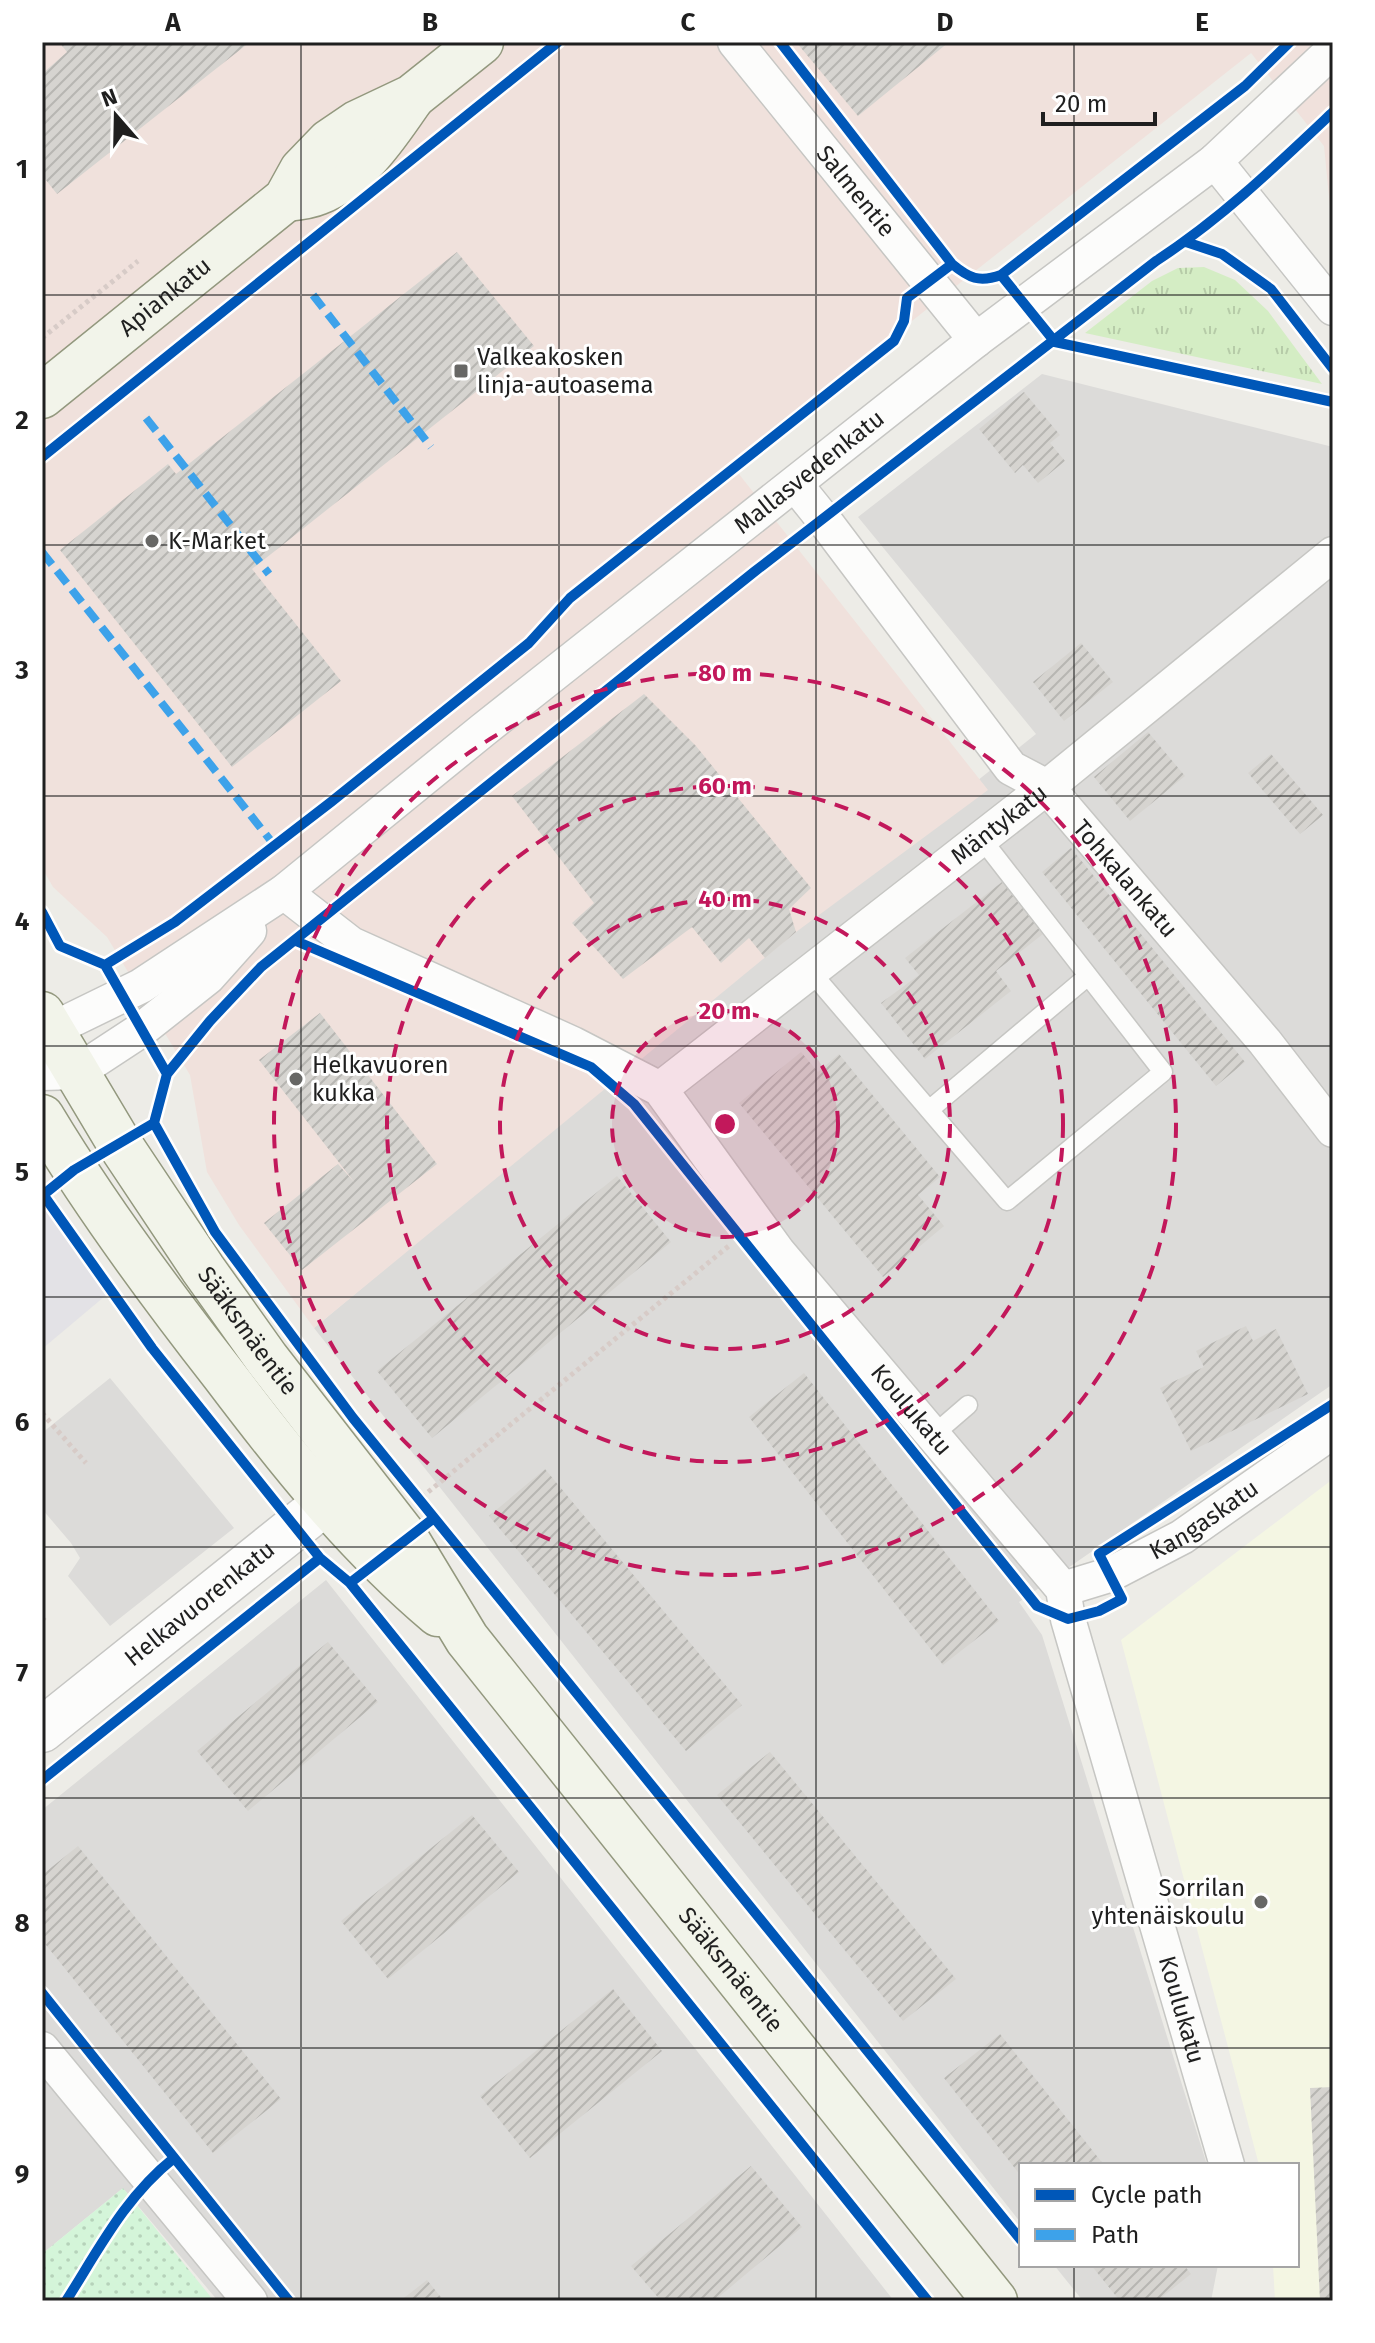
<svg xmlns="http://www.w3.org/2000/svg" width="1375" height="2343" font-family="'Fira Sans',sans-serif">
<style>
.residential{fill:#dcdbd9}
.commercial{fill:#f0e1dc}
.education{fill:#f4f6e3}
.grass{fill:url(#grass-tufts)}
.park{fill:url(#park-dots)}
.plaza{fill:#e3e2e6}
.building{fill:url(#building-hatch)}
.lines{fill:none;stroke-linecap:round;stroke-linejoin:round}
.service-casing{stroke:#c6c6c3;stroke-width:21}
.minor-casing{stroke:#c6c6c3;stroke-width:37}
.tertiary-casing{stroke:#c6c6c3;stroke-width:47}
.secondary-casing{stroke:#93987e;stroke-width:47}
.path{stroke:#d7cbc7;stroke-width:5;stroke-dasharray:4 4;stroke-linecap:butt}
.service{stroke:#fcfcfb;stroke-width:18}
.minor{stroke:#fcfcfb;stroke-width:34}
.tertiary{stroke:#fcfcfb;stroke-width:44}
.secondary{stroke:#f2f4ea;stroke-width:44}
.quiet{stroke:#3da2ea;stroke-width:8;stroke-dasharray:16 8;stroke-linecap:butt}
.cycleway-casing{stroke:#fff;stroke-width:15}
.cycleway{stroke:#0057b8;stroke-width:10}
.grid{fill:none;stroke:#1f1f1f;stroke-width:2;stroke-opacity:0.55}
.ring{fill:none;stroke:#c2185b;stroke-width:4;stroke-dasharray:14 10}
.poi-dot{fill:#676765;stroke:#fff;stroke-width:3}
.labels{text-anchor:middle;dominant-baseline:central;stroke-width:6;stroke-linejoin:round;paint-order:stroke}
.street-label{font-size:24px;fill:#1f1f1f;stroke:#fff}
.poi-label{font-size:24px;fill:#1f1f1f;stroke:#fff;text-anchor:start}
.centre{fill:#c2185b;stroke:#fff;stroke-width:4}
.ring-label{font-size:24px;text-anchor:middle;font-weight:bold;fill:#c2185b;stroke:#fff;stroke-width:6;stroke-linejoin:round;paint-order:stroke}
.neatline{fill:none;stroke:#1f1f1f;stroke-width:3}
.grid-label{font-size:26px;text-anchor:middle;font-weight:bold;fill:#1f1f1f}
</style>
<defs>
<pattern id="grass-tufts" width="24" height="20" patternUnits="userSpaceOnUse" patternTransform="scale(2)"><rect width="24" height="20" fill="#d4edc4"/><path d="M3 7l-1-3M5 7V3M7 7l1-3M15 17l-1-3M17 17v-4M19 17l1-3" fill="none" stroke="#b6cba8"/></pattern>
<pattern id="park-dots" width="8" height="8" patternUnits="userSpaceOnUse" patternTransform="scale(2)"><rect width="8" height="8" fill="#d4f5d9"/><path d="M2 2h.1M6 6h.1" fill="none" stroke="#b6d2ba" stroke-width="1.8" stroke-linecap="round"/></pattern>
<pattern id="building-hatch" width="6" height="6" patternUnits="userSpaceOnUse" patternTransform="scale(2)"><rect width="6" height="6" fill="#d6d4d0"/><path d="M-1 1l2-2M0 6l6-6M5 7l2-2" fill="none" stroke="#b7b6b2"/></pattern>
</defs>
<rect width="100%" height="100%" fill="#edece7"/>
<!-- residential -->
<path class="residential" d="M1042 374 1333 447V1384L1019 1602 1042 1635 1207 2165H1021V2223L314 1328 850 882 1036 734 858 517Z
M110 1378 234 1528 110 1626 68 1576 80 1558 71 1543 42 1509V1433Z
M326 1580 894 2301H218L123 2188 42 2254V1810Z
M1054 2265H1218L1211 2301H1083Z"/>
<!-- commercial -->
<path class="commercial" d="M42 42H1333V237L1324 146 1251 53 731 464 988 790 796 932 314 1328 239 1225 207 1172 190 1075 107 937 53 887 42 868Z"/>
<!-- education -->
<path class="education" d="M1333 1479V2301H1275L1273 2265H1297V2165H1259L1121 1640Z"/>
<!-- grass -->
<path class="grass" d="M1204 267 1235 280 1268 311 1322 384 1085 333 1152 281 1178 268Z"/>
<!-- park -->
<path class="park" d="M123 2188 214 2301H42V2254Z"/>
<!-- plaza -->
<path class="plaza" d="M43 1195 111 1291 42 1349V1196Z"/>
<!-- building -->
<path class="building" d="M59 42H250L57 194 42 175V74L67 52Z
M796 42H949L858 116Z
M457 252 534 346 252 569 341 681 232 767 60 550 168 464 176 474Z
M1024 392 1060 435 1050 443 1065 461 1038 483 1023 465 1015 473 979 429Z
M1081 643 1113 682 1064 721 1033 682Z
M644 694 696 746 811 888 789 909 796 932 765 958 749 938 721 963 692 927 623 979 572 923 594 903 512 796Z
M1148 732 1185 776 1130 821 1094 777Z
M1271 754 1323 815 1300 834 1248 773Z
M1071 848 1245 1062 1216 1086 1042 872Z
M1002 882 1043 934 996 971 1011 991 925 1059 881 1003 919 975 905 958Z
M320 1013 437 1164 302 1270 264 1223 338 1164 355 1183 259 1060Z
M801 1052 818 1072 839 1054 940 1177 918 1195 944 1226 883 1277 739 1103Z
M617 1176 671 1242 432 1438 377 1371Z
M1246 1326 1253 1341 1276 1329 1308 1394 1191 1451 1160 1388 1204 1367 1196 1351Z
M804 1373 999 1621 943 1665 749 1417Z
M545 1469 742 1705 686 1751 489 1516Z
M328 1642 378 1702 248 1811 197 1751Z
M770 1752 956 1979 903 2021 717 1795Z
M472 1815 519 1872 388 1979 341 1921Z
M78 1846 281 2099 213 2153 42 1940V1886L46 1884 42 1875Z
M613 1989 662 2051 530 2158 480 2096Z
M1000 2034 1104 2165H1021V2176L944 2078Z
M1333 2087V2301H1320L1310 2088Z
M751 2166 802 2227 714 2301H661L631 2266Z
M1091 2265H1184L1191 2274 1157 2301H1120Z
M427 2280 444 2301H400Z"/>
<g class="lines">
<!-- service casing -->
<g class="service-casing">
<path id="service" d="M811 972 1007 1201 1163 1072 981 838
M929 1110 1088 976
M932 1436 968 1405"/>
</g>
<!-- minor casing -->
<g class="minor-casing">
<g id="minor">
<path id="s1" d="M735 42 976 340"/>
<path d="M1215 161 1333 308"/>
<path id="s2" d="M795 484 824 520 1011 768 1047 787 1265 1042 1333 1130"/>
<path id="s3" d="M284 892 351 944 573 1044 660 1089 778 1252 1063 1589 1068 1619 1227 2165"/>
<path id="s4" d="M42 1041 51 1030 141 986 284 892 483 730 976 340 1215 161 1333 50"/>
<path d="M42 1073 77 1072 141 1030 208 977 249 931"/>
<path id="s5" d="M660 1089 1047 787 1333 554"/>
<path id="s6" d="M1063 1589 1109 1575 1182 1537 1333 1431"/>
<path d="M42 2049 250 2301"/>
</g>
</g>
<!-- tertiary casing -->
<g class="tertiary-casing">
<g id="tertiary">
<path id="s7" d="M42 1730 355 1479"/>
</g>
</g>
<!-- secondary casing -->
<g class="secondary-casing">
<g id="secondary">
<path d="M286 199C296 198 308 197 317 193 359 177 387 134 411 99"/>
<path id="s8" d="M42 396 286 199 302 170 329 142 357 123 412 97 481 42"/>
<path id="s9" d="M42 1014 119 1143 203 1269 267 1359 406 1538 467 1639 995 2301"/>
<path d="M42 1117C96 1207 159 1292 224 1375 289 1461 355 1544 438 1614"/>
</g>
</g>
<!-- path -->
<path class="path" d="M42 338 138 261
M42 1413 86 1463
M422 1497 730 1245
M42 1618 45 1621"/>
<!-- service -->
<use href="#service" class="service"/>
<!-- minor -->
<use href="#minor" class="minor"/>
<!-- tertiary -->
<use href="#tertiary" class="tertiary"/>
<!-- secondary -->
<use href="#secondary" class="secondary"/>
<!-- quiet -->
<path class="quiet" d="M313 295 431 447
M146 418 269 574
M42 552 275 846"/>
<!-- cycleway casing -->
<g class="cycleway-casing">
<path id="cycleway" d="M780 42 952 264
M1186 242 1222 254 1271 289 1333 369
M1001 275 1055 342 1333 402
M42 457 558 42
M42 912 60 946 105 965 167 1074 154 1123 215 1232 353 1418 1021 2240
M296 941 591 1067 634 1104 1037 1606 1068 1619 1099 1611 1122 1599 1099 1554 1333 1404
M105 965 175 922 331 802 529 643 570 598 894 341 904 321 907 298 952 264C969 278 979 283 1001 275L1245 86 1290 42
M167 1074 210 1021 261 967 754 572 1156 261C1221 219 1277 165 1333 112
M42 1193 152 1348 320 1558 350 1583 928 2301
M43 1195 74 1170 154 1123
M350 1583 434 1518
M42 1780 320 1558
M42 1993 289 2301
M66 2301C99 2249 125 2197 174 2158"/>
</g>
<!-- cycleway -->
<use href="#cycleway" class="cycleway"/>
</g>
<!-- grid -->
<path class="grid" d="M301 42V2301M559 42V2301M816 42V2301M1074 42V2165M42 295H1333M42 545H1333M42 796H1333M42 1046H1333M42 1297H1333M42 1547H1333M42 1798H1333M42 2048H1333M1074 2265V2301"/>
<!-- distance rings -->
<circle cx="725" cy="1124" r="113" fill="#c2185b" fill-opacity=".12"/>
<g class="ring">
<circle cx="725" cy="1124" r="113"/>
<circle cx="725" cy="1124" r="225"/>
<circle cx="725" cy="1124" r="338"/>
<circle cx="725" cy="1124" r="451"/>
</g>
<!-- markers -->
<g class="poi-dot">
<rect x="453" y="363" width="16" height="16" rx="4"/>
<circle cx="152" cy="541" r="8"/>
<circle cx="296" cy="1079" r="8"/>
<circle cx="1261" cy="1902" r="8"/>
</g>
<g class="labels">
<!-- street labels -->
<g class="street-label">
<text stroke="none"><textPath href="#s1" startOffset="192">Salmentie</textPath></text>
<text stroke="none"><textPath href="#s8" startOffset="158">Apiankatu</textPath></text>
<text stroke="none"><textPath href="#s4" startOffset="958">Mallasvedenkatu</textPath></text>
<text stroke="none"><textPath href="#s5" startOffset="430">Mäntykatu</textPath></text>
<text stroke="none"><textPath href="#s2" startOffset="518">Tohkalankatu</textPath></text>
<text stroke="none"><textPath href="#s9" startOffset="378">Sääksmäentie</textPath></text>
<text stroke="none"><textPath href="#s3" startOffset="834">Koulukatu</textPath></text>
<text stroke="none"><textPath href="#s6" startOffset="158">Kangaskatu</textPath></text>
<text stroke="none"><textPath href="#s7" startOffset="202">Helkavuorenkatu</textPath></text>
<text stroke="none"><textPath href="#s9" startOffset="1180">Sääksmäentie</textPath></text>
<text stroke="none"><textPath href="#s3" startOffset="1506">Koulukatu</textPath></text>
</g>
<!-- poi labels -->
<g class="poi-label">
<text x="477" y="357">Valkeakosken<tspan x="477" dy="28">linja-autoasema</tspan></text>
<text x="168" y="541">K-Market</text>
<text x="312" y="1065">Helkavuoren<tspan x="312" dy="28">kukka</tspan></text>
<text x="1245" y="1888" text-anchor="end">Sorrilan<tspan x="1245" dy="28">yhtenäiskoulu</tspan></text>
</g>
</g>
<circle cx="725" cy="1124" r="12" class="centre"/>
<g class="ring-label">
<text x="725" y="681">80 m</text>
<text x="725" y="794">60 m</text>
<text x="725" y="907">40 m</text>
<text x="725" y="1019">20 m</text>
</g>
<!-- border -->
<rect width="1375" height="2343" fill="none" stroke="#ffffff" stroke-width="88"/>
<!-- legend -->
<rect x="1019" y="2163" width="280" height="104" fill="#ffffff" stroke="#a5a5a5" stroke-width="2"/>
<rect x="1035" y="2189" width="40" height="12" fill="#0057b8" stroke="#a5a5a5" stroke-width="2"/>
<text x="1091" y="2203" font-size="24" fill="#1f1f1f">Cycle path</text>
<rect x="1035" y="2229" width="40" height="12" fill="#3da2ea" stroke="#a5a5a5" stroke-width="2"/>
<text x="1091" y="2243" font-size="24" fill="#1f1f1f">Path</text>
<!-- north arrow -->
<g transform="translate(116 116) rotate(340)" stroke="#ffffff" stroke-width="6" paint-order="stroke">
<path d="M0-6L14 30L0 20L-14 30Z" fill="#1f1f1f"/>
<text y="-12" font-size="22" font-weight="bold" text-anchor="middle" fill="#1f1f1f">N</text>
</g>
<!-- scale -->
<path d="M1043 112v12h112v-12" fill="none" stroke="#1f1f1f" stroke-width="4"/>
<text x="1055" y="112" font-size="24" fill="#1f1f1f" stroke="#ffffff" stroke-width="6" paint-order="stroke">20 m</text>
<rect x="44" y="44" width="1287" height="2255" class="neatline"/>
<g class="grid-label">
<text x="173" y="31">A</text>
<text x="430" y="31">B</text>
<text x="688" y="31">C</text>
<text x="945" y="31">D</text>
<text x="1202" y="31">E</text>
<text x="22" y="178">1</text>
<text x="22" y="429">2</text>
<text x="22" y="679">3</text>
<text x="22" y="930">4</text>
<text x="22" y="1181">5</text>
<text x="22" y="1431">6</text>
<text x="22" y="1682">7</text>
<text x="22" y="1932">8</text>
<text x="22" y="2183">9</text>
</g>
</svg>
